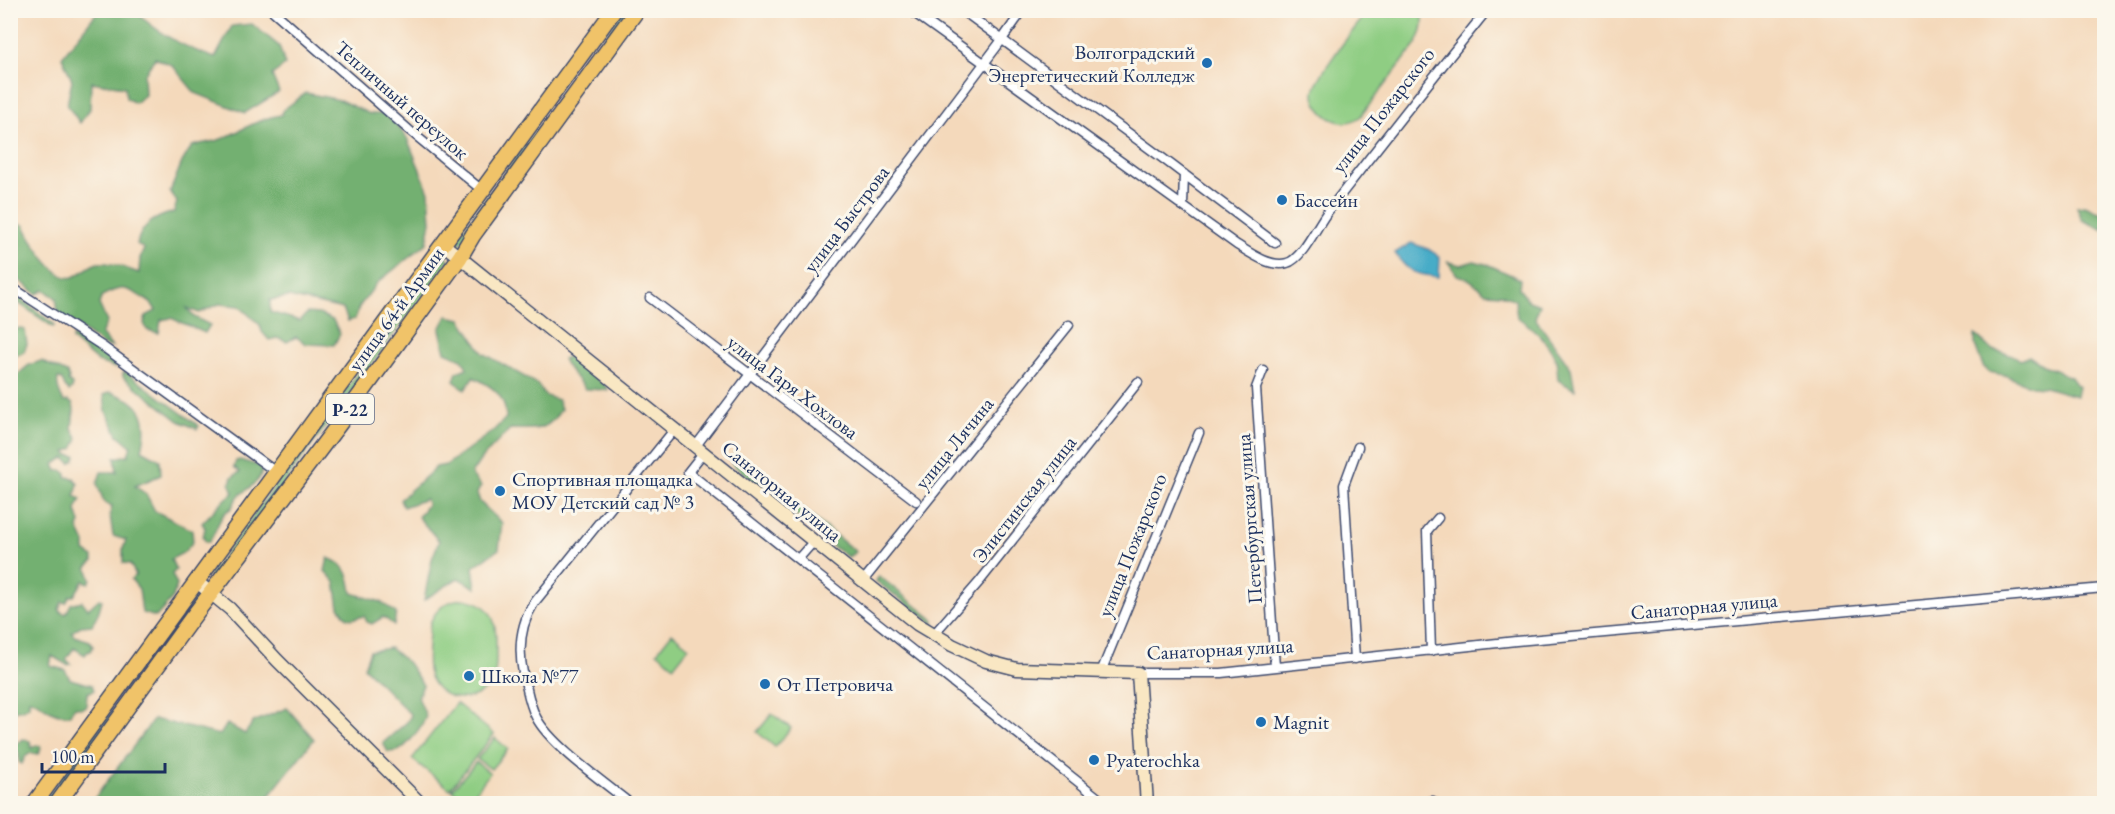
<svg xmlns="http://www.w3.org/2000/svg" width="2115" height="814" font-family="'EB Garamond',serif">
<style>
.green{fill:#8fcd83;stroke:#557e70;stroke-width:1.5}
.forest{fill:#73b071;stroke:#477068;stroke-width:1.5}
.water{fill:#47acc7;stroke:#316e92;stroke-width:1.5}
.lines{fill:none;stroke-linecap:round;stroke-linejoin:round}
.street-casing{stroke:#3c486c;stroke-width:11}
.secondary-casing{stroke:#3c486c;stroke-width:15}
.highway-casing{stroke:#3c486c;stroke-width:18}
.street{stroke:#fff;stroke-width:8}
.secondary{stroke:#f9e7c3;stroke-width:12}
.highway{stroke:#f0c369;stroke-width:15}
.poi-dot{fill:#1f6fb2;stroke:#fbf7ec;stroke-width:2}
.labels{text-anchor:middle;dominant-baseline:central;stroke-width:6;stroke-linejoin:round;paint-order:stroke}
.shield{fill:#fbf7ec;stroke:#5e6b89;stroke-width:1.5}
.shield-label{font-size:18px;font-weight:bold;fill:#1b2f5e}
.poi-label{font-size:20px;fill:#1b2f5e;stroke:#fbf7ec;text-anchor:start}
.street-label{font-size:20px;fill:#1b2f5e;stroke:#fbf7ec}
</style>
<rect width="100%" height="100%" fill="#fbf7ec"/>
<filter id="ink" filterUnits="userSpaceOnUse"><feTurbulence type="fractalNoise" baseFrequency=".0167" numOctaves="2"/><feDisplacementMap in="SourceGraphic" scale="12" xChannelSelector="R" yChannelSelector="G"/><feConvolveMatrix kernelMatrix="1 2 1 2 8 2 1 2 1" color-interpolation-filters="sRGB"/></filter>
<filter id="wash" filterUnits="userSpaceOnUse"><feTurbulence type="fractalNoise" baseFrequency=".008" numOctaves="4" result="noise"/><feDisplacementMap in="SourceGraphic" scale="24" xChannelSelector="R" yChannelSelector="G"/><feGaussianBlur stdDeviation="1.35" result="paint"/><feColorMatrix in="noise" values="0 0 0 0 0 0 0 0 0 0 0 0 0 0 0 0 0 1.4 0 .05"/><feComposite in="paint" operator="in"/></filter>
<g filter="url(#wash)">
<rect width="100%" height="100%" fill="#f4d9bb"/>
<!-- green -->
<path class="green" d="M1369 10 1422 11C1425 22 1422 33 1417 43L1360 117C1350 124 1341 124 1330 118 1322 113 1313 102 1314 92 1317 74 1356 27 1369 10Z
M624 11H631L461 243H458V237Z
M444 256 449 259 213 579 209 576Z
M201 592 203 593 202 596 49 803 42 804Z
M463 599C495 603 497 624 496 650 496 661 497 673 491 682 476 707 438 702 429 674 425 662 429 637 430 623 436 609 447 600 463 599Z
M672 633 689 647 674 666 657 652Z
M456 703 494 734 450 789 412 759Z
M772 714 791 728 775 747 757 732Z
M495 738 508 749 491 769 477 759Z
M476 762 490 773 468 802 452 790Z"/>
<!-- forest -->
<path class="forest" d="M134 10C158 34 184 47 215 58L232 26 252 24 279 46 285 65 272 75 279 92 245 113 195 93 172 65 155 58 144 75 145 95 135 103 126 98 125 87 91 82 90 109 80 123 67 105 72 80 62 57 98 11Z
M306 93 340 100 370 114H384L396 124 407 138 429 192 431 222 427 243 377 283 359 307 355 319 348 321 343 309 289 297 270 300V312L300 321 307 313 319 314 333 320 340 334 334 345 306 344 296 337 287 342 277 338 269 340 262 332 260 325 239 306 219 304 199 313 187 308 194 317 210 325 205 333 171 318 161 320 159 333 147 330 144 323 146 316 156 311C153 304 150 302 143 298 125 286 121 286 102 296L99 304 107 322 101 334 112 347 105 346 58 312 56 298 44 290 37 294 13 275 10 270V221L24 225C29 238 57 283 73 277 82 274 89 265 98 263 111 261 127 269 139 273L140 258 144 249 137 244C141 224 156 217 174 212L177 202 170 192 182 162 192 146C202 143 214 142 224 138 242 130 260 118 281 115L283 110Z
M2085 206 2104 214V230L2082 220 2077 207Z
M1474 261 1489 265 1520 279 1519 289 1529 301 1540 305 1535 318 1571 368 1575 390 1558 380C1557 372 1558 362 1554 356 1546 339 1532 327 1517 317L1515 300 1501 294 1486 293 1470 280 1457 275 1448 262 1461 265Z
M12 296 21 299 55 325 53 327 14 300Z
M447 316 461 319 483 353 537 384 546 396 558 400 561 409C547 433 536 429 510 429L481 459 471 474 481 486 477 493 480 502 502 523 499 549 473 567 476 588 458 578 424 600 432 559 439 541 418 517 427 505 426 499 403 507 400 500C411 488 425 479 436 467L446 465 493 431 506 418C506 395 492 386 473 377L465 390 454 381 457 372 467 368 462 359 445 352 440 329Z
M19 328 25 330 27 344 24 352 18 355 13 353 11 354V330H15Z
M1975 335C1982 339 1985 345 1991 349 2001 354 2011 351 2020 360L2029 356 2043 365 2071 377 2078 387 2076 396 2045 387 2032 386 2004 375 1989 372 1983 366 1975 345Z
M73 336 115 364 116 368 98 362 72 340Z
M569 356 606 386 608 390 585 389C578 379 568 371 563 359Z
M41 361 67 373 69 378 68 381 72 384V389L69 391 65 387 62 380 58 378C56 387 60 395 64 402L68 401 73 404 74 410 72 428 78 439 73 449 66 452 68 455 76 456 75 460 70 463 65 458 54 464 57 471 62 470 66 473V477L74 478 78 484 75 496 81 499 76 510 80 523 78 528 85 543V551L93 557V562L87 567 91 579 89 583 83 581 74 596H70L66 603 62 602 59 609 61 612 66 614 71 604 82 601 88 609 99 599 102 600 99 611 92 625 81 626 72 632 74 636 90 641 93 646 91 651 87 652 85 655 74 648 66 659 71 664 67 665 52 656 50 666 65 670 70 679 92 685 94 690 87 693 86 706 82 708 75 707 69 715C63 714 59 715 53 712 44 708 39 701 29 699V706L20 710H16L11 715V728V387L14 384 15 377 29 365Z
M126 372 199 426 197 429 179 421 123 377V373Z
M110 392C117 395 126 397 132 402 148 413 146 434 142 450L160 460 161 475 135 486 146 494 155 511 192 530 193 542 183 553 171 559 176 570 172 574 177 585 172 599 156 617 142 613 139 589 131 579 136 575 130 564 123 563V549L126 540 113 536 110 515 112 506 104 502 97 484 101 472H117L115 458 128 455 131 446 118 435 106 411 104 395Z
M734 454 856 552 848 557 822 539 803 519 790 511 731 463Z
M240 460 260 466 262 471C259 485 246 488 237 498 235 501 234 504 232 507 229 511 229 509 225 513 217 522 215 535 209 542H206L203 537 205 528 202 523 222 502 233 493 230 484 232 477 240 472 234 467 236 461Z
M328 558C347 565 350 575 352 593L381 602 396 613 394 625 383 617 372 624 367 622 364 616 352 619 346 617 339 607 335 582 325 571Z
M879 576 934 620V624L876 581Z
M390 648 408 663 423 685 418 697 426 716C423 725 408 746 398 751 397 751 389 752 388 752L383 743 407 722 411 715 364 667 370 651Z
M287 708 314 739 265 801 266 803H91L154 719 220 735 227 724 245 734 253 722Z
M23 739 30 741 32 748 36 745 40 746 41 749 38 754 31 753 25 757 22 764 19 762V753L17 751 11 756 10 742 13 741 18 743Z"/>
<!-- water -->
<path class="water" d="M1411 243 1428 249 1440 257 1439 277C1415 274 1409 274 1395 253Z"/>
</g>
<g filter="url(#ink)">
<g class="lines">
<!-- street casing -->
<g class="street-casing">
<path id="street" d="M272 10 409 130 483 191
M910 10 1237 245C1250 253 1271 268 1287 263 1303 259 1318 223 1329 210 1381 143 1434 76 1487 10
M962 10 1165 160 1275 243
M1183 206 1184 174
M10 286 102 346 276 472
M650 298 916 501
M1263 370 1256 388 1275 667
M695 447 1001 41 1023 10
M703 453 688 472 1106 804
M799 558 814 541
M863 581 1069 325
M934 634 980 581 1138 382
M1431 651 1427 531 1438 518
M1355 659 1344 485 1358 447
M1101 672 1199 433
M1138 673H1221L1516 641 2104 588
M631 804C605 783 550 745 536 717 529 704 527 687 523 673 518 648 520 625 534 603L674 430
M1403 804 1433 801V804"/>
</g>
<!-- secondary casing -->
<g class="secondary-casing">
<path id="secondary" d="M443 244 917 624 952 645 986 661 1017 669 1138 673 1147 804
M196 581 230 609 277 660 421 804"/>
</g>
<!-- highway casing -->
<g class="highway-casing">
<path id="highway" d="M34 804 614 10
M57 804 192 618 339 424 460 257 473 235 637 10"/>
</g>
<!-- street -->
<use href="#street" class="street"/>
<!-- secondary -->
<use href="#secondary" class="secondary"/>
<!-- highway -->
<use href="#highway" class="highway"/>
</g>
</g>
<!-- markers -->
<g class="poi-dot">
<circle cx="1207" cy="63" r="6"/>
<circle cx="1282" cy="200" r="6"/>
<circle cx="500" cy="491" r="6"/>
<circle cx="469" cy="676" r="6"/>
<circle cx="765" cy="684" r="6"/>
<circle cx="1261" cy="722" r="6"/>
<circle cx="1094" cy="760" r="6"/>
</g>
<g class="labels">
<!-- shield labels -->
<rect class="shield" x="326" y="394" width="48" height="30" rx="4.5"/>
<g class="shield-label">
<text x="350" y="409">Р-22</text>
</g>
<!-- poi labels -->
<g class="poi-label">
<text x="1195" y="52" text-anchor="end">Волгоградский<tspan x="1195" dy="23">Энергетический Колледж</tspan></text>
<text x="1294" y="200">Бассейн</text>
<text x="512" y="479">Спортивная площадка<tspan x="512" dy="23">МОУ Детский сад № 3</tspan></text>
<text x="481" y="676">Школа №77</text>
<text x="777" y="684">От Петровича</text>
<text x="1273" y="722">Magnit</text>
<text x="1106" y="760">Pyaterochka</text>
</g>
<!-- street labels -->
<g class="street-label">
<text transform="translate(402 100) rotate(41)">Тепличный переулок</text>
<text transform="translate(1383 110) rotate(-52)">улица Пожарского</text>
<text transform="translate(846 219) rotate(-53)">улица Быстрова</text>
<text transform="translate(396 309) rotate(-54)">улица 64-й Армии</text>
<text transform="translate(793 387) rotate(37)">улица Гаря Хохлова</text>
<text transform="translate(954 443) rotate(-51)">улица Лячина</text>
<text transform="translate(782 491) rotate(39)">Санаторная улица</text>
<text transform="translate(1024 499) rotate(-52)">Элистинская улица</text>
<text transform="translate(1249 519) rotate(-94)">Петербургская улица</text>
<text transform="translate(1132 545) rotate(-68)">улица Пожарского</text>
<text transform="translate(1704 606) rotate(-5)">Санаторная улица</text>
<text transform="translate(1220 649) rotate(-3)">Санаторная улица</text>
</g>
</g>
<!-- margin -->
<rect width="2115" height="814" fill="none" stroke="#fbf7ec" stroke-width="36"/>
<!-- scale -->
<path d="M42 763v9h123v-9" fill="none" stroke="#1b2f5e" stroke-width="3"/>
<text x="51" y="763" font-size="18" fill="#1b2f5e" stroke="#fbf7ec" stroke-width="4.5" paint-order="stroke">100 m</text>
</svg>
